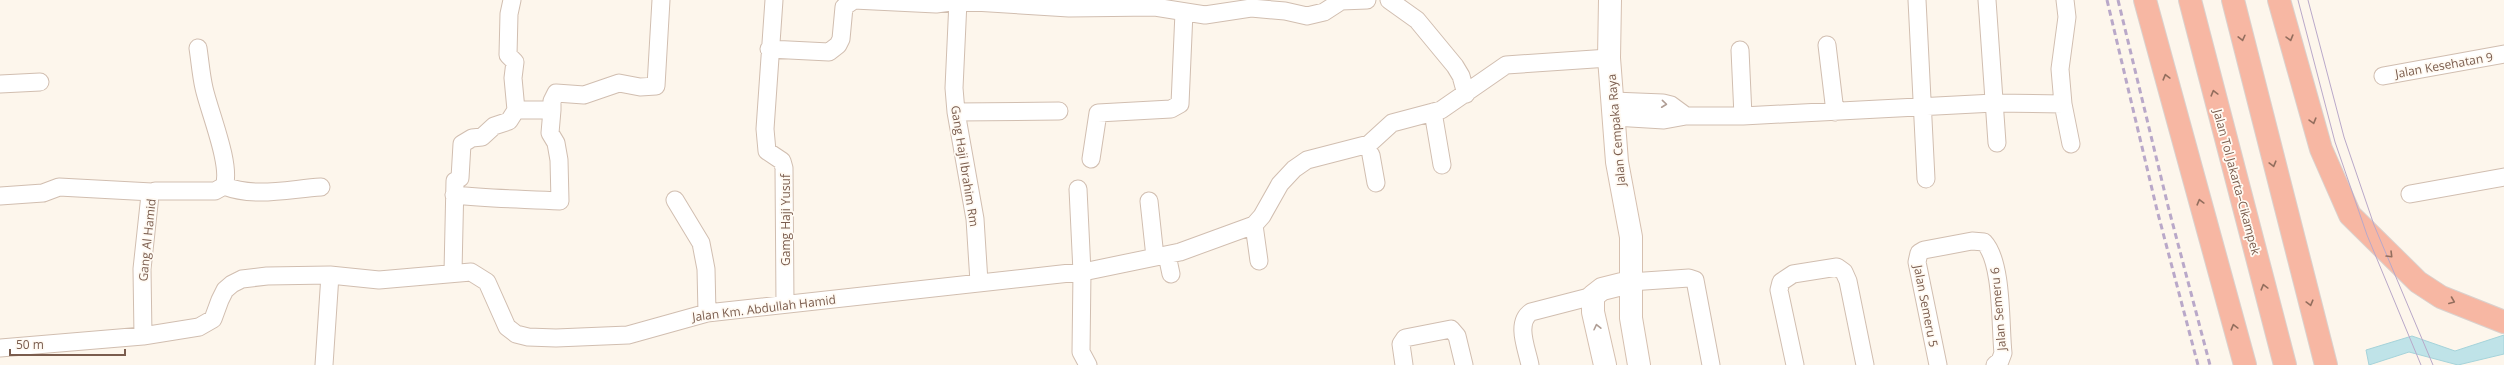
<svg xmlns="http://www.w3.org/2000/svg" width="2504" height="365" font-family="'Open Sans',sans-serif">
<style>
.water{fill:#bfe3e8;stroke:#a5d3da}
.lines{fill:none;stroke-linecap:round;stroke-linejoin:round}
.street-casing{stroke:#d1beb0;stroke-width:19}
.secondary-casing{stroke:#d6c0b0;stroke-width:24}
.highway-casing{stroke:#dad1cd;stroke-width:24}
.street{stroke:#fff;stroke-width:17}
.secondary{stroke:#fff;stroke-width:22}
.highway{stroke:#f7b7a3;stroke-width:22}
.tram{stroke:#b9a8c9;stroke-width:1}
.rail{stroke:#b9a8c9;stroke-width:3;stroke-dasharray:6 4;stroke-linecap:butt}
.oneway{stroke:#936e5e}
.oneway2{stroke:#af9d94}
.labels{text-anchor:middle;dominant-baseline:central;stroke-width:3.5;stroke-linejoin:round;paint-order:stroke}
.street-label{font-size:12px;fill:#7a5c4d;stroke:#fffaf3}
</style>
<rect width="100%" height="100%" fill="#fdf6ec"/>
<!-- water -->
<path class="water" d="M2504 335V354L2458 365 2409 352 2369 365 2366 350 2412 336 2455 351Z"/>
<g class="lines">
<!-- street casing -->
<g class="street-casing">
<path id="street" d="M512 0 509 14 508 55 515 62 513 78 516 110
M774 0 765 129 767 151 782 161 784 168 785 304
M1389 0 1417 20 1455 66 1461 76 1466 94
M1917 0 1926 179
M1987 0 1997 143
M2065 0 2067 17 2060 69 2063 104 2071 144
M958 1 954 88 956 112 975 219 979 282
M1827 45 1835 112
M769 49 829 52 838 45 841 39 844 7 854 0 936 4 958 1 1069 8 1155 7 1205 15 1251 8 1285 11 1307 16 1324 12 1341 1 1367 0
M1740 50 1743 116
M2383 76 2504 54
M0 84 40 82
M1613 101 1663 103 1671 105 1686 116
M956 112 1059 111
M1433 112 1442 165
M1614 117 1664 120 1686 116H1743L1994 103 2063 104
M1371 155 1376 183
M1091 159 1098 113 1171 109 1180 104 1184 12
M224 186C256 198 289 189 321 187
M1078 189 1082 272 1081 352 1088 365
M2410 194 2504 177
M454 195C490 199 524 199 560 201L559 160 556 143 550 133 552 110
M0 196 43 193 59 187 152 192
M675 200 701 243 706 269 707 313
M1149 201 1155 257
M1254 225 1259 261
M1167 255 1171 274
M453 272 455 181 460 178 462 144 472 138 482 137 494 126 509 121 516 110H552V101L556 93 584 95 619 83 640 87 656 86 661 0
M1630 282 1689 278 1695 280 1711 365
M143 336 142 269 150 195 155 191H215L224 186C232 166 209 111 204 88 201 75 200 61 198 48
M0 348 143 336 199 327 213 319 220 300 225 290 232 284 242 279 267 276 330 275 379 280 471 272 487 282 507 327 516 334 528 337 556 338 628 335 707 313 1088 271 1180 252 1254 225 1262 216 1280 184 1294 169 1307 160 1369 144 1392 123 1441 110 1506 65 1609 58
M324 365 330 275
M1404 365 1401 344 1405 338 1451 329 1457 336 1464 365
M1530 365C1527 349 1515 323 1531 312L1593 296
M1795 365 1779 290 1781 282 1793 274 1837 267 1844 272 1848 281 1865 365
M1938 365 1917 262 1919 253 1924 250 1972 241 1984 242C2003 262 2000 326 2003 353L2000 361 1995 365"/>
</g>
<!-- secondary casing -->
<g class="secondary-casing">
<path id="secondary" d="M1610 0 1609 58 1617 162 1631 237V318L1639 365
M1605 365 1593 312V296L1602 289 1630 282"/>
</g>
<!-- highway casing -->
<g class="highway-casing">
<path id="highway" d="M2145 0 2245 365
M2190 0 2285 365
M2233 0 2326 365
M2279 0 2321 149 2350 215 2418 282 2441 297 2504 322"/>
</g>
<!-- street -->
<use href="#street" class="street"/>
<!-- secondary -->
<use href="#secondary" class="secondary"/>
<!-- highway -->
<use href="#highway" class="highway"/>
<!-- tram -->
<path class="tram" d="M2298 0 2335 142 2367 235 2421 365
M2308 0 2344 137 2374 225 2433 365"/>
<!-- rail -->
<path class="rail" d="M2107 0 2157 210 2198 365
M2118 0 2168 206 2210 365"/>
</g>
<!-- one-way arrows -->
<defs><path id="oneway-chevron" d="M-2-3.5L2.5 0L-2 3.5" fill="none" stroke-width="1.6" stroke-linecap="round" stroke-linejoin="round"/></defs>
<g class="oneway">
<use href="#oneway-chevron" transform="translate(2242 38) rotate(76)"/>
<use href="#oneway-chevron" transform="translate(2290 38) rotate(74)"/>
<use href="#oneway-chevron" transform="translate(2166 77) rotate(-105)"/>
<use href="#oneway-chevron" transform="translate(2214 93) rotate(-105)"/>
<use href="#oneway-chevron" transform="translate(2313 121) rotate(74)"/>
<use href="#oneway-chevron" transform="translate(2273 164) rotate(75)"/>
<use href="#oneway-chevron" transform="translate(2200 202) rotate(-105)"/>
<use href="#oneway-chevron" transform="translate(2390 255) rotate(45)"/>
<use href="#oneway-chevron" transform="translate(2264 287) rotate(-105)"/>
<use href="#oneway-chevron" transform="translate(2452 301) rotate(22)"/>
<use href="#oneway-chevron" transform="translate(2310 303) rotate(75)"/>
<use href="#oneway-chevron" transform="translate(2234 327) rotate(-105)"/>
</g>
<g class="oneway2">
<use href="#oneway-chevron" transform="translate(1664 104) rotate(6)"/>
<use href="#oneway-chevron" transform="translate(1597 327) rotate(-103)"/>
</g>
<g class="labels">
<!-- street labels -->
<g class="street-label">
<text transform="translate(2444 65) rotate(-10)">Jalan Kesehatan 9</text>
<text transform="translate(1616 130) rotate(-95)">Jalan Cempaka Raya</text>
<text transform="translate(965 166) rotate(81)">Gang Haji Ibrahim Rm</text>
<text transform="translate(2237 182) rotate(75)">Jalan Tol Jakarta–Cikampek</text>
<text transform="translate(785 220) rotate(-90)">Gamg Haji Yusuf</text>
<text transform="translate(147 240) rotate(-84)">Gang Al Hamid</text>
<text transform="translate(1926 306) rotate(79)">Jalan Semeru 5</text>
<text transform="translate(764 308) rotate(-7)">Jalan Km. Abdullah Hamid</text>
<text transform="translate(1998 309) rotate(-95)">Jalan Semeru 6</text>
</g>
</g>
<!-- scale -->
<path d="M10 349v6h115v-6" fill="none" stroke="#7a5c4d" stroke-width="2"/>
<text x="16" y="349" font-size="12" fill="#7a5c4d" stroke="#fffaf3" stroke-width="3" paint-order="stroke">50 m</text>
</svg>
